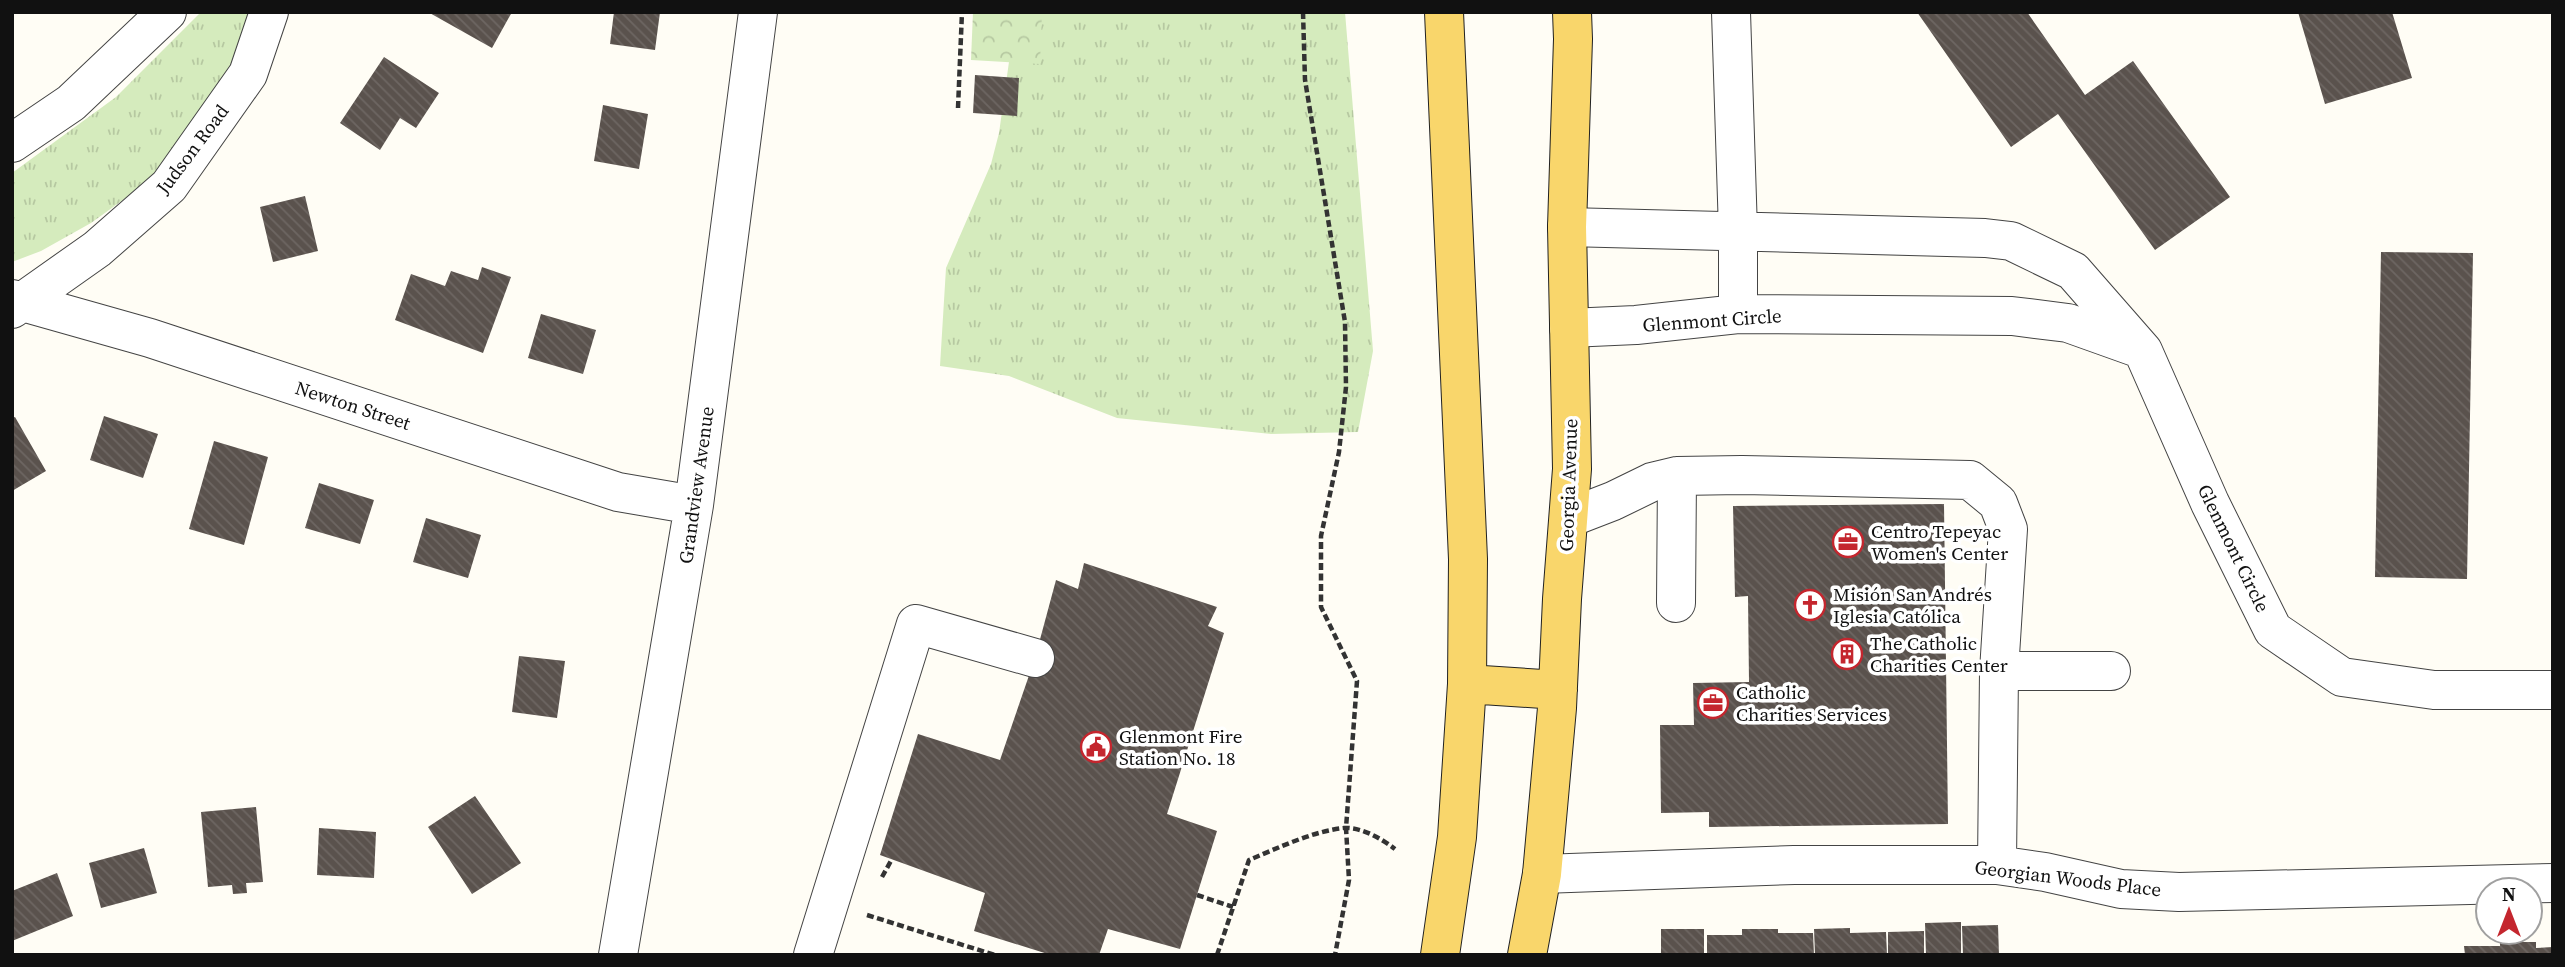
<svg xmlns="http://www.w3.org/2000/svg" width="2565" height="967" font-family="'Source Serif 4',serif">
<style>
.grass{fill:url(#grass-tufts)}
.park{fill:url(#park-crowns)}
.building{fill:url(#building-back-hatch)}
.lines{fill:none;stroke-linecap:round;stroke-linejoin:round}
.minor-casing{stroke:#444;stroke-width:40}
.major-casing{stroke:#222;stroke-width:40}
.path{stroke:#333;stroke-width:4.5;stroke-dasharray:7 3.5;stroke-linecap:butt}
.minor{stroke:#fff;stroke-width:38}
.major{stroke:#f9d66b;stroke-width:38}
.labels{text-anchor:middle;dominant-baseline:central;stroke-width:7;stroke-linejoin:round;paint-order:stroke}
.street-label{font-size:19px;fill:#111;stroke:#fff}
.poi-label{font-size:19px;fill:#111;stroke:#fff;text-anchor:start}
</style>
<defs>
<pattern id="grass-tufts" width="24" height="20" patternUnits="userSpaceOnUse" patternTransform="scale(1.75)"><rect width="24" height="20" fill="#d5ebbd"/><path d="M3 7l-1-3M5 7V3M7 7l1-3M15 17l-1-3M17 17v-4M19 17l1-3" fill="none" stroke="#b6c8a1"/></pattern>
<pattern id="park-crowns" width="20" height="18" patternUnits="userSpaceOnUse" patternTransform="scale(1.75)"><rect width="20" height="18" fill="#d5ebbd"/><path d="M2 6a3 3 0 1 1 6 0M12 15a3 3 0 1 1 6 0" fill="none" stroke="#b6c8a1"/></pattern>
<pattern id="building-back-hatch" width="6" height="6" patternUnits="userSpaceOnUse" patternTransform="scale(1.75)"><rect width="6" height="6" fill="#5a524d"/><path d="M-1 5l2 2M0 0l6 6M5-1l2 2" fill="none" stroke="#6d6662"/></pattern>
</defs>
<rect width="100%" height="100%" fill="#fffdf5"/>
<!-- grass -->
<path class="grass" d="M201 12H253L235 60 183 142 145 184 91 223 41 251 12 262V173L116 97Z
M1016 12H1345L1373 351 1358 432 1271 434 1117 418 1009 376 940 366 946 268 991 164 999 133Z"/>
<!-- park -->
<path class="park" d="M973 12H1042L1040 64 971 60Z"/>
<!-- building -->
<path class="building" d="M428 12H512L492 48Z
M614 12H660L655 50 610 44Z
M1917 12H2027L2085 95 2133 61 2230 197 2155 250 2058 114 2011 147Z
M2298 12H2392L2412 78 2325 104Z
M384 57 439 93 416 128 400 118 380 150 340 123Z
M975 75 1019 78 1017 116 973 113Z
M603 105 648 114 639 169 594 161Z
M305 196 318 251 273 262 260 207Z
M2381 252 2473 253 2467 579 2375 577Z
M482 267 511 277 483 353 395 320 411 274 445 286 451 271 478 280Z
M541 314 596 330 583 374 528 358Z
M104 416 158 434 143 478 90 460Z
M15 417 46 471 12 491V418Z
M214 441 268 457 244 545 189 529Z
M319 483 374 500 360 544 305 528Z
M1944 504 1948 824 1709 827V812L1661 813 1660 725H1694L1693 683 1749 682 1748 596 1735 597 1733 506Z
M426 518 481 535 468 578 413 562Z
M1084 563 1217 607 1208 626 1224 633 1167 814 1217 831 1180 949 1108 929 1099 955H1051L974 931 985 893 880 855 918 734 1000 760 1035 658 1056 580 1078 589Z
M519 656 565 661 557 718 512 712Z
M475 796 521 863 472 894 428 827Z
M256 807 263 882 246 883 247 893 233 894 232 885 208 887 201 812Z
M319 828 376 832 374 878 317 875Z
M144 848 157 893 101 908 89 863Z
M57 873 73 916 12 941V891Z
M1961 922V955H1926L1925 923Z
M1998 925 1999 955H1963L1962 926Z
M1850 928V933L1886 932 1887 955H1815L1814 929Z
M1661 929H1704V955H1661Z
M1742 929H1778V933H1813L1814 955H1707V935H1742Z
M1924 931V955H1888V932Z
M2500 942H2536V948L2553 947V955H2465L2464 946H2500Z"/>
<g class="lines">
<!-- minor casing -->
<g class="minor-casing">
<path id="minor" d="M1731 12 1738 231V314
M12 143 71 103 167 12
M1567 227 1985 238 2011 241 2073 271 2143 351 2210 503 2273 630 2342 677 2434 690H2553
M12 299 150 338 618 492 694 505
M12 309 97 249 169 186 248 74 269 12
M1569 328 1636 325 1738 314 2012 316 2068 323 2138 348
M1569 518 1613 501 1652 482 1677 476 1742 475 1970 480 1998 503 2008 529 1999 671 1997 865
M1676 603 1677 476
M1999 671H2111
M1542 874 1794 865H1997L2045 872 2121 889 2179 892 2553 883
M618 955 694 505 758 12
M813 955 916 624 1035 658"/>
</g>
<!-- major casing -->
<g class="major-casing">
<path id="major" d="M1467 684 1558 690
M1440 955 1457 837 1467 684 1468 559 1444 12
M1527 955 1542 874 1557 708 1562 599 1572 469 1567 227 1573 39 1572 12"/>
</g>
<!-- path -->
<path class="path" d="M1303 12 1305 80 1345 322 1346 387 1339 452 1321 536V607L1357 681 1346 828 1349 880 1335 955
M958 108 962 12
M882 877 892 859
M1197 895 1233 907
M867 915 995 955
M1217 955 1249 860C1278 848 1313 831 1344 828 1362 827 1382 839 1395 849"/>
<!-- minor -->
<use href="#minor" class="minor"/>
<!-- major -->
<use href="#major" class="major"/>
</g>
<!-- icons -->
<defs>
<g id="office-ring" transform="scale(1.575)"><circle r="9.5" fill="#fff" stroke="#c4262e" stroke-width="1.5"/><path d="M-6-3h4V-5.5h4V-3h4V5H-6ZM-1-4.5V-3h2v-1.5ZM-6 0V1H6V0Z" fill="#c4262e"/></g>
<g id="church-ring" transform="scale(1.575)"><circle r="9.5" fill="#fff" stroke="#c4262e" stroke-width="1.5"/><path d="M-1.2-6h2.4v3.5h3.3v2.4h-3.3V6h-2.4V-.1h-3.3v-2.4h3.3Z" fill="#c4262e"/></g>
<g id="building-ring" transform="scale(1.575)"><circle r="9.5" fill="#fff" stroke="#c4262e" stroke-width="1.5"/><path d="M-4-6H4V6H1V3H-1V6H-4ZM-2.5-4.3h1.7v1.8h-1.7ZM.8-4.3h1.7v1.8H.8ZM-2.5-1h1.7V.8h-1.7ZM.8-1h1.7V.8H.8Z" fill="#c4262e"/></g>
<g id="civic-ring" transform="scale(1.575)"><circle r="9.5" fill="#fff" stroke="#c4262e" stroke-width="1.5"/><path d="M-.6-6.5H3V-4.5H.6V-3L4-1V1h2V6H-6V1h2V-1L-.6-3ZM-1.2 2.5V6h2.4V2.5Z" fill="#c4262e"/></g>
</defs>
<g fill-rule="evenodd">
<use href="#office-ring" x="1848" y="542"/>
<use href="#church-ring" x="1810" y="605"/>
<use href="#building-ring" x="1847" y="654"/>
<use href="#office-ring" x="1713" y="703"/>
<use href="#civic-ring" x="1096" y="747"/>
</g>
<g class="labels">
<!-- street labels -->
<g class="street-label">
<text transform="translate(192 149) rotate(-53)">Judson Road</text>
<text transform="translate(1712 320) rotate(-4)">Glenmont Circle</text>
<text transform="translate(353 405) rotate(18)">Newton Street</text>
<text transform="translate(696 485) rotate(-82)">Grandview Avenue</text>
<text transform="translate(1568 485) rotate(-88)">Georgia Avenue</text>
<text transform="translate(2234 548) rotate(64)">Glenmont Circle</text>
<text transform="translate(2068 878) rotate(7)">Georgian Woods Place</text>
</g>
<!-- poi labels -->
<g class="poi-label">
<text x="1871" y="531">Centro Tepeyac<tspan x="1871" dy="22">Women's Center</tspan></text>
<text x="1833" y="594">Misión San Andrés<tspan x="1833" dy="22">Iglesia Católica</tspan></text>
<text x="1870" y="643">The Catholic<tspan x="1870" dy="22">Charities Center</tspan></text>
<text x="1736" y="692">Catholic<tspan x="1736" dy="22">Charities Services</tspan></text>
<text x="1119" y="736">Glenmont Fire<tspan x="1119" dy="22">Station No. 18</tspan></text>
</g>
</g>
<!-- border -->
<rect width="2565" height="967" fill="none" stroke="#111111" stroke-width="28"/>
<!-- north arrow -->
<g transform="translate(2509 911)"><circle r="33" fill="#ffffff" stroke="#a0a0a0" stroke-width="2"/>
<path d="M0-5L12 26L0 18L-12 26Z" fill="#c4262e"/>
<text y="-10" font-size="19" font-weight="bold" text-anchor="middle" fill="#111111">N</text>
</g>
</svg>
